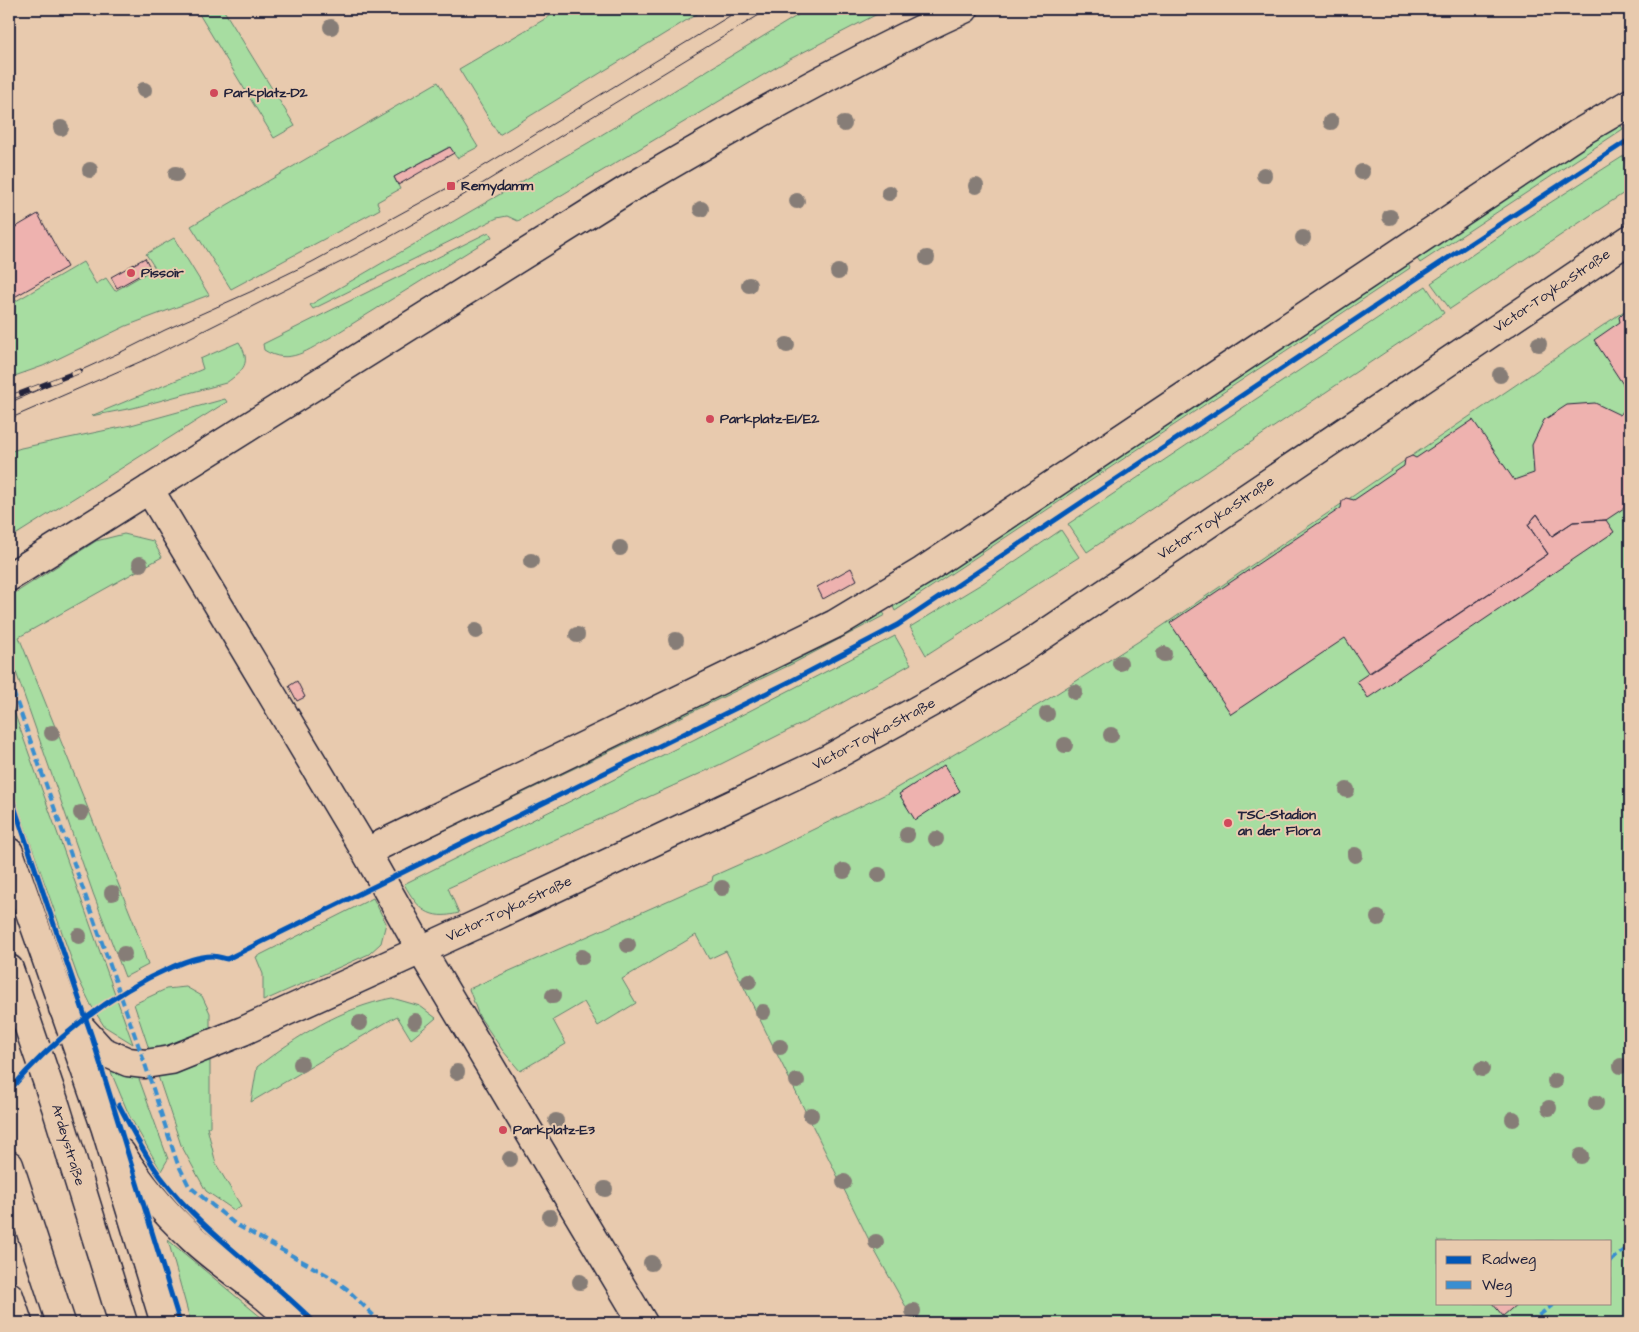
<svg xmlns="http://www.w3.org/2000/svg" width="1639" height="1332" font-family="'Architects Daughter',sans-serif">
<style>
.green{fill:#a7dda1;stroke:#64806e;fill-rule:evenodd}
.building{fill:#eeb2af;stroke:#22223b}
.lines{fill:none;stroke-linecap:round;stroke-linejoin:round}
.minor-casing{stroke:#22223b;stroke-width:31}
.major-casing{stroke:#22223b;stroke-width:31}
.minor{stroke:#e8caae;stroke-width:28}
.major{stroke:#e8caae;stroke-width:28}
.tram{stroke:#22223b;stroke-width:1}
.rail-casing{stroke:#22223b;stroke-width:5.5}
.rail{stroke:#e8caae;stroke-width:4;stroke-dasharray:11;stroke-linecap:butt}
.quiet{stroke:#398ed0;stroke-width:4;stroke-dasharray:8 4;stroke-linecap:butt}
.cycleway-casing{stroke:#e8caae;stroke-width:8}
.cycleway{stroke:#0057b8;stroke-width:5}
.tree{fill:#867d77}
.poi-dot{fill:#d1495b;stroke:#e8caae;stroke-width:2}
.labels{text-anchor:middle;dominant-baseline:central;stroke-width:4;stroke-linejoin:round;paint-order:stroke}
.poi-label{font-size:14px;font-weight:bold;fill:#22223b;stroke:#e8caae;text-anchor:start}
.street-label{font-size:14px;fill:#22223b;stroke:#e8caae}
</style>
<rect width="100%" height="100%" fill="#e8caae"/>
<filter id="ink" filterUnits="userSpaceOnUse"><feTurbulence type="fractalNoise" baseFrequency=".02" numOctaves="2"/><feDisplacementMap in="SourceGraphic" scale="10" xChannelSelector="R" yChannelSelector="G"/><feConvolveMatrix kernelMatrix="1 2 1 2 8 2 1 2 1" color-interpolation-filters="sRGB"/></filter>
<g filter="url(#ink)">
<!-- green -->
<path class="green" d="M196 9H223L295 126 274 138Z
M562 9H705L499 135 459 69Z
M808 9H887L790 59 518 221 507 216 497 218 313 309 310 305 593 140Z
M438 82 478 147 457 158 449 147 394 177 400 189 377 202 380 209 231 289 191 226Z
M1618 121 1623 129 1420 263 1413 253Z
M1630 152V189L1450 309 1431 283 1526 218Z
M489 232 492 237 331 337C308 350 289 366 264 350L263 344Z
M174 238 209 295 126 326 43 366 9 378V305L83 262 96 284 106 278 115 291 155 268 146 254Z
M1406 259 1410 268 895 611 891 602Z
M1426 286 1444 313 1087 552 1068 524Z
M1630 307V1323H915L871 1244 726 951 709 959 696 935 622 979 636 1003 598 1026 584 1002 553 1020 566 1044 520 1071 503 1051 479 1016 469 989 712 881 713 876 765 853 888 793 1045 701 1158 629ZM1438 1241H1610V1303H1438Z
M239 342C252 363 244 370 226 383L133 408 91 416 203 369 200 359Z
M225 399 227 402 220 406 9 539V452L21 448 131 425Z
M1061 530 1079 557 926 655 910 627 983 583Z
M124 534 153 541 162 557 19 637 134 923 148 965 125 977 93 893 9 652V597L96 541Z
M880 608 885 615 794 663 406 849 401 841Z
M895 636 911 664 833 708 719 765 448 888 459 913C429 921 418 909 404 884L693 740Z
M9 698 133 1044 104 1026 91 1005 78 978 9 782Z
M373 898 386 923 381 943 369 954 263 1001V974L256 957Z
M186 987 202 996 210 1013V1127H207L216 1164 241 1206 234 1210 206 1191 181 1145 134 1004 166 989Z
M392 998 420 1006 436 1018 411 1039 397 1016 251 1102 257 1067C297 1036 341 1008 392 998Z
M112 1069 138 1076 168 1159 161 1171 129 1115 111 1072Z
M168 1240 268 1323H191Z"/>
<!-- building -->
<path class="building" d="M450 147 454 153 398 185 394 177Z
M38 214 67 267 9 300V231Z
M145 258 151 269 117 288 111 277Z
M1624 312 1630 313V395L1594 340 1620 322 1619 317Z
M1595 403 1620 415 1630 403V504L1606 520 1573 522 1552 536 1537 514 1528 525 1548 554 1369 674 1345 638 1231 714 1170 623 1341 508 1342 501 1346 498 1354 500 1404 466 1405 459 1412 456 1416 458 1473 420 1514 480 1534 473 1532 445 1544 420 1567 405Z
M1537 514 1552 536 1573 522 1606 520 1614 532 1368 698 1357 681 1548 554 1528 525Z
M851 568 857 580 823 599 817 587Z
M297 681 305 697 297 701 289 686Z
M944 765 960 791 915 820 899 794Z
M1492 1303H1518L1503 1316Z"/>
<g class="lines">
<!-- minor casing -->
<g class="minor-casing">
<path id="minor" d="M149 489 366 852 421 950 643 1323
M9 577 625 191C736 126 848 62 964 9
M366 852 835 624 923 571 1579 133 1630 103
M63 1008 102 1051 128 1062 145 1064 171 1060 243 1031 489 919 825 761 941 697 1030 644 1630 239"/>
</g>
<!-- major casing -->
<g class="major-casing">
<path id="major" d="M9 852 105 1126 165 1323
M9 969 56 1107 123 1323
M121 1153C140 1184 163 1211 190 1236 222 1267 263 1289 293 1323
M9 1165 61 1323
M9 1296 18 1323"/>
</g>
<!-- minor -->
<use href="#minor" class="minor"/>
<!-- major -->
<use href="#major" class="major"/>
<!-- tram -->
<path class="tram" d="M9 403 121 352 165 330 250 292 312 262 451 186 741 9
M9 419 151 357 379 243 457 199 769 9"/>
<!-- rail casing -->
<g class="rail-casing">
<path id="rail" d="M9 398 80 371"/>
</g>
<!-- rail -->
<use href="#rail" class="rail"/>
<!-- quiet -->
<path class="quiet" d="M9 680 145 1064 177 1162 189 1186 235 1224 327 1275 347 1289 381 1323
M1610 1261 1630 1246
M1529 1323 1555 1303"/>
<!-- cycleway casing -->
<g class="cycleway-casing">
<path id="cycleway" d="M9 791 93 1040 180 1323
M9 1091C51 1041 111 993 172 967 184 962 198 956 212 956 216 956 222 958 227 959L791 681 898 625 1422 275 1630 139
M119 1105C132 1129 144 1155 161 1177 204 1234 266 1273 315 1323"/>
</g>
<!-- cycleway -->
<use href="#cycleway" class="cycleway"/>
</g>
<!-- trees -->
<g class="tree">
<circle cx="331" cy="27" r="8"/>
<circle cx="144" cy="90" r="8"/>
<circle cx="1331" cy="122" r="8"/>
<circle cx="844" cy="124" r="8"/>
<circle cx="61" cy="128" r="8"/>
<circle cx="90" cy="170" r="8"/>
<circle cx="1362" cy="172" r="8"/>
<circle cx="176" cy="174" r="8"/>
<circle cx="1264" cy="175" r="8"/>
<circle cx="976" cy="186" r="8"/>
<circle cx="889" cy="193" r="8"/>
<circle cx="797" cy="201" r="8"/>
<circle cx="701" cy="209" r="8"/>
<circle cx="1390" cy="217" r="8"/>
<circle cx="1303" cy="238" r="8"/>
<circle cx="927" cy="258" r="8"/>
<circle cx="838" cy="272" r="8"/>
<circle cx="749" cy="285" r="8"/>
<circle cx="1539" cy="344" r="8"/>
<circle cx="787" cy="345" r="8"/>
<circle cx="1500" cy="375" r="8"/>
<circle cx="620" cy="548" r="8"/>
<circle cx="531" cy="561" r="8"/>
<circle cx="140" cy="564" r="8"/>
<circle cx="476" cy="631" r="8"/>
<circle cx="577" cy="635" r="8"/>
<circle cx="676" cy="640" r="8"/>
<circle cx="1164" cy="654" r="8"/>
<circle cx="1120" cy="663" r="8"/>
<circle cx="1075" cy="692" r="8"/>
<circle cx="1047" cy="714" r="8"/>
<circle cx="52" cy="733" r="8"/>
<circle cx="1111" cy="735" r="8"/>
<circle cx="1065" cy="745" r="8"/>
<circle cx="1347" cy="790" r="8"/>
<circle cx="81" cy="813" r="8"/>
<circle cx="907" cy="835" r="8"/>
<circle cx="936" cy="839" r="8"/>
<circle cx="1355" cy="855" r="8"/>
<circle cx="844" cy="871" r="8"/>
<circle cx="879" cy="875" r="8"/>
<circle cx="722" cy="888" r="8"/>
<circle cx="112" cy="893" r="8"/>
<circle cx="1378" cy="918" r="8"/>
<circle cx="79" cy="936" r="8"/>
<circle cx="628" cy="945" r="8"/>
<circle cx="124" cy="954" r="8"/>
<circle cx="582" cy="957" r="8"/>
<circle cx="749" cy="981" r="8"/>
<circle cx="553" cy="996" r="8"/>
<circle cx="763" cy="1012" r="8"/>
<circle cx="415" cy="1021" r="8"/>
<circle cx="360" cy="1023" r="8"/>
<circle cx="780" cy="1047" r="8"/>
<circle cx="301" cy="1064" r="8"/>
<circle cx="1621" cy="1066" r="8"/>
<circle cx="1482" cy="1069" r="8"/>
<circle cx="457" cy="1072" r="8"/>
<circle cx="797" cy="1081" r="8"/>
<circle cx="1555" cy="1081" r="8"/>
<circle cx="1596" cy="1103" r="8"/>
<circle cx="1549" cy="1108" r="8"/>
<circle cx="811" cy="1115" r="8"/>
<circle cx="1513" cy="1119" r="8"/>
<circle cx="556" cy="1121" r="8"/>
<circle cx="1581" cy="1156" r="8"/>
<circle cx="510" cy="1159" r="8"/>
<circle cx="844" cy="1182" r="8"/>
<circle cx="605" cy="1189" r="8"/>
<circle cx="550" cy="1217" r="8"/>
<circle cx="876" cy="1242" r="8"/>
<circle cx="651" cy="1263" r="8"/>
<circle cx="580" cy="1282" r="8"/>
<circle cx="913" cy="1311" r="8"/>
</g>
</g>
<!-- markers -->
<g class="poi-dot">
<circle cx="214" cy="93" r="5"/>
<rect x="446" y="181" width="10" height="10" rx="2.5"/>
<circle cx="131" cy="273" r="5"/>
<circle cx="710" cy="419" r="5"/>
<circle cx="1228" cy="823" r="5"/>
<circle cx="503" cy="1130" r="5"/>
</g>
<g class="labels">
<!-- poi labels -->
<g class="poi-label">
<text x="224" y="93">Parkplatz-D2</text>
<text x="461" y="186">Remydamm</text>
<text x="141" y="273">Pissoir</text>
<text x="720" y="419">Parkplatz-E1/E2</text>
<text x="1238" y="815">TSC-Stadion<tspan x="1238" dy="16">an der Flora</tspan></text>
<text x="513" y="1130">Parkplatz-E3</text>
</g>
<!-- street labels -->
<g class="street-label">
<text transform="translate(1552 291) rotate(-34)">Victor-Toyka-Straße</text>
<text transform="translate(1216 518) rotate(-34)">Victor-Toyka-Straße</text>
<text transform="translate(874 734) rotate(-28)">Victor-Toyka-Straße</text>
<text transform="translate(509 909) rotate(-25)">Victor-Toyka-Straße</text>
<text transform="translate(68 1145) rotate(73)">Ardeystraße</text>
</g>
</g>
<!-- margin -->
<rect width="1639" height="1332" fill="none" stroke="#e8caae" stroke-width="30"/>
<rect x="15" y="15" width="1609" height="1302" fill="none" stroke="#22223b" stroke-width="2" filter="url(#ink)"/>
<!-- legend -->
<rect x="1436" y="1240" width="175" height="65" fill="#e8caae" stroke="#998780"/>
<rect x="1446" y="1256" width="25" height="8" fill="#0057b8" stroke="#998780"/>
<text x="1482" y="1264" font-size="15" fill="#22223b">Radweg</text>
<rect x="1446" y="1281" width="25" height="8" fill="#398ed0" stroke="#998780"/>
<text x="1482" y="1290" font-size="15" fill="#22223b">Weg</text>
</svg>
